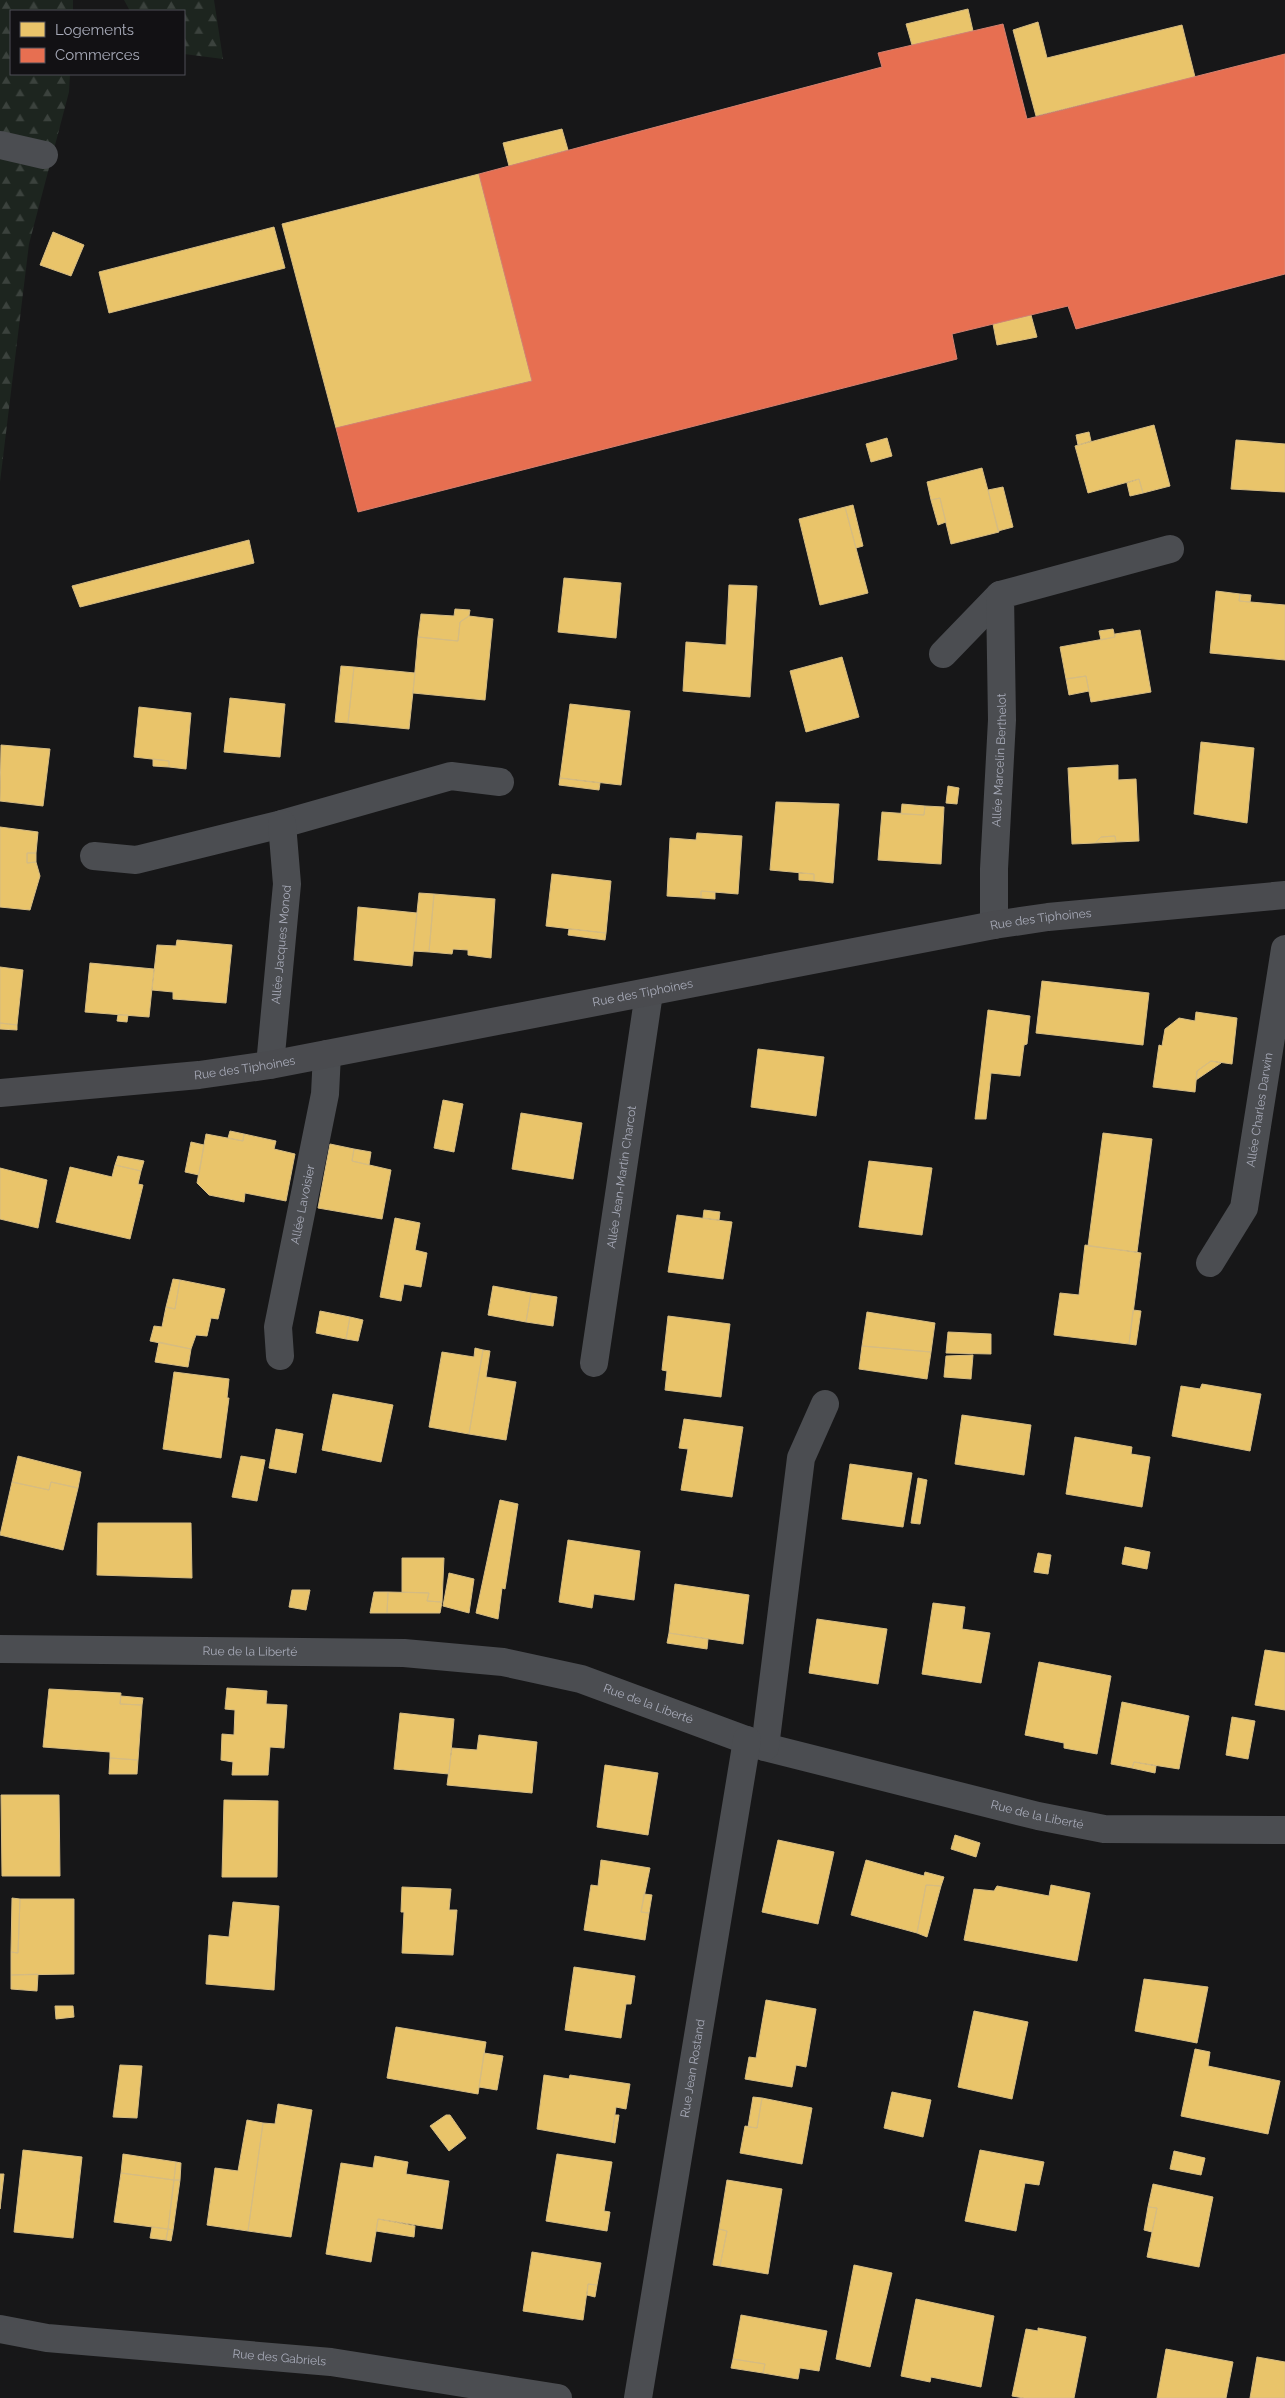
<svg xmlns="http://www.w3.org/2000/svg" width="1285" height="2398" font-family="Raleway,sans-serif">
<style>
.forest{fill:url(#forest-firs)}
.homes{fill:#e9c46a;stroke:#d6bc82}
.shops{fill:#e76f51;stroke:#d48170}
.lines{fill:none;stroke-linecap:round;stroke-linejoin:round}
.street{stroke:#4b4d51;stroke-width:28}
.secondary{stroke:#4a4b4f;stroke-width:28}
.labels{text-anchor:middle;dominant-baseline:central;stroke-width:5;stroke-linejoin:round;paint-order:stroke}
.street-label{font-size:12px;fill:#a8abb9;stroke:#121114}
</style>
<defs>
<pattern id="forest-firs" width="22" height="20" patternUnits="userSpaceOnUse" patternTransform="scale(1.25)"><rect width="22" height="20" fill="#1d251f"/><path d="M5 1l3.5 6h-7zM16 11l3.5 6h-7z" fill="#3b423d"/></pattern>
</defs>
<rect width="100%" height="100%" fill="#171718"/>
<!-- forest -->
<path class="forest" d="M0 0H73V11H11V74H70L69 92 29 244 0 482Z
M124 0H214L223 59 184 54V11H130Z"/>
<!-- homes -->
<path class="homes" d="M968 9 973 31 912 45 906 24Z
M1038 22 1047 58 1182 25 1195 77 1036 116 1013 30Z
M562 129 568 150 509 166 503 143Z
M479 174 532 381 336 428 282 224Z
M274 227 285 268 109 313 99 272Z
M53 232 84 245 71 276 40 265Z
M1031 315 1037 337 997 345 993 324Z
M1154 425 1170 486 1143 493 1139 479 1088 493 1075 446Z
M1089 432 1091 441 1078 445 1076 435Z
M887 438 892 456 871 462 866 444Z
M1236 440 1285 444V492L1231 489Z
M982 468 999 532 951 544 940 498 931 500 927 482Z
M1139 479 1143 493 1130 496 1127 483Z
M1003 487 1013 527 998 531 988 490Z
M940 498 946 522 938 525 931 500Z
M853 505 863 546 856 548 845 507Z
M845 507 868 593 820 605 799 519Z
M249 540 254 563 80 607 72 586Z
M564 578 621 583 616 638 558 632Z
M729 585 757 586 750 697 683 691 686 642 726 645Z
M1216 591 1240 594 1239 601 1285 605V660L1210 653Z
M1240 594 1251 595 1250 602 1239 601Z
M455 609 470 610 469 616 460 622 458 641 418 637 421 614 454 616Z
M469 616 493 619 485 700 413 693 418 637 458 641 460 622Z
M1113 629 1115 637 1101 640 1099 631Z
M1140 630 1151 692 1091 702 1086 676 1066 679 1060 647 1115 637V634Z
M842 657 859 717 806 732 790 671Z
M341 666 354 667 348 723 335 722Z
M354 667 415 673 409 729 348 723Z
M1086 676 1089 691 1069 695 1066 679Z
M230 698 285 704 280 757 224 752Z
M570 704 630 711 621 785 560 778Z
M139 707 191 713 186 769 169 767V761L134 757Z
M1201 742 1254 748 1247 823 1194 814Z
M1 745 50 749 43 806 0 801Z
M153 759 169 761V767L153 766Z
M1118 765V780L1136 779 1139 841 1116 842 1115 836 1101 837 1095 843 1072 844 1068 768Z
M560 778 600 783 599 790 559 785Z
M948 786 959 788 957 804 946 803Z
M776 802 839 804 833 883 814 881V874L770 870Z
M902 804 925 806 924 815 901 814Z
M925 806 944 807 941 864 878 860 882 812 924 815Z
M0 827 38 832 36 853H27V863L36 862 40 876 30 910 0 907Z
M697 833 742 836 738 894 701 891V898L667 896 670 838 696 840Z
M1115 836 1116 842 1095 843 1101 837Z
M27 853H36V862L27 863Z
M799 873 814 874V881L799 880Z
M552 874 611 881 606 933 546 926Z
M701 891 715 892V899L701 898Z
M419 893 434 894 429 952 413 951Z
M434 894 495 899 491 958 468 955V950L453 949 452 954 429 952Z
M358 907 417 913 412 966 354 960Z
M569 929 606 933 605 940 568 935Z
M177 940 232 945 226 1003 173 999V992L152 990 157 945 176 946Z
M90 963 154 969 149 1017 85 1012Z
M0 967 23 970 17 1025 0 1023Z
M1042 981 1149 993 1143 1045 1036 1033Z
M988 1010 1030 1016 1027 1044 1024 1045 1020 1076 991 1073 986 1119H975Z
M1196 1012 1237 1018 1232 1064 1211 1061 1197 1071 1195 1092 1153 1087 1159 1045 1162 1046 1165 1029 1179 1018 1195 1021Z
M118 1015H128L127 1022 117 1021Z
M0 1023 17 1025V1030L0 1029Z
M758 1049 824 1057 816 1116 751 1107Z
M1211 1061 1221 1063 1196 1080 1197 1071Z
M443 1100 463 1104 454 1152 434 1148Z
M521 1113 582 1123 573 1179 512 1169Z
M230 1131 244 1134 243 1141 228 1138Z
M1103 1133 1152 1139 1137 1252 1088 1246Z
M206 1134 243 1141 244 1134 276 1141 274 1149 295 1154 286 1201 245 1193 244 1202 209 1195 197 1183Z
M191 1142 204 1145 199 1175 185 1172Z
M330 1144 354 1149 352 1161 391 1170 382 1219 318 1208Z
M354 1149 371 1152 369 1165 352 1161Z
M118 1156 144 1161 141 1171 115 1165Z
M869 1161 932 1168 922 1235 859 1227Z
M115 1165 141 1171 138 1184 143 1185 130 1239 56 1222 70 1167 112 1177Z
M0 1168 47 1180 38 1228 0 1219Z
M704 1210 720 1212 719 1220 703 1218Z
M677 1215 732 1222 723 1279 668 1272Z
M395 1218 420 1223 415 1250 427 1253 421 1287 404 1284 401 1301 380 1297Z
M1085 1245 1141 1253 1129 1344 1054 1335 1060 1293 1079 1295Z
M173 1279 180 1280 175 1309 166 1307Z
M180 1280 225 1289 218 1319 211 1318 207 1336 196 1335 191 1349 150 1341 154 1326 162 1327 166 1307 175 1309Z
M493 1286 531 1293 526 1322 488 1315Z
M531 1293 557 1297 553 1326 526 1322Z
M1133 1310 1141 1311 1136 1345 1129 1344Z
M320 1311 350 1317 346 1339 316 1333Z
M867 1312 935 1323 931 1352 862 1346Z
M668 1316 730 1324 721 1397 665 1390 667 1371 662 1370Z
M350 1317 363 1320 358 1341 346 1339Z
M948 1332 991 1334V1354L946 1353Z
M159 1342 191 1349 188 1367 155 1362Z
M862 1346 931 1352 927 1379 859 1369Z
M475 1348 483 1350 469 1434 429 1427 442 1352 474 1357Z
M483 1350 490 1351 486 1377 516 1382 506 1440 469 1434Z
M973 1355 971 1379 944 1377 946 1356Z
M174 1372 229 1379 227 1398H229L221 1458 163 1449Z
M1202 1384 1261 1394 1250 1451 1172 1436 1181 1386 1200 1389Z
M333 1394 393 1405 381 1462 322 1450Z
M962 1415 1031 1425 1024 1475 955 1464Z
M684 1419 743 1427 732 1497 681 1490 688 1449 679 1448Z
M276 1429 303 1434 296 1473 269 1468Z
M1075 1437 1132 1447 1131 1454 1150 1457 1142 1507 1066 1494Z
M18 1456 81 1472 78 1488 51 1482 49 1490 12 1482Z
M241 1456 265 1460 257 1501 232 1497Z
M850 1464 912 1473 903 1527 842 1519Z
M918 1478 927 1480 920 1524 911 1523Z
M12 1482 49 1490 51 1482 78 1488 63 1550 0 1535Z
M500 1500 518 1504 505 1589 502 1588 498 1619 476 1613Z
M98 1523H191L192 1578 97 1575Z
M568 1540 640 1551 634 1600 594 1594 592 1608 559 1602Z
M1125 1547 1150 1552 1147 1569 1122 1564Z
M1038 1553 1051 1555 1048 1574 1034 1572Z
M402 1558H444L442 1602 427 1601 429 1593 402 1592Z
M449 1573 474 1579 469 1613 443 1606Z
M675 1584 749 1595 743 1644 669 1633Z
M292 1590H310L306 1610 289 1607Z
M374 1592H388L387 1613H370Z
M388 1592 429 1593 427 1601 442 1602 440 1613H387Z
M933 1603 965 1607 962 1629 990 1633 981 1683 922 1674Z
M817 1619 887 1629 878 1684 809 1673Z
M669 1633 708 1639 707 1649 667 1643Z
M1265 1650 1285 1653V1710L1255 1705Z
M1039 1662 1111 1676 1097 1754 1064 1748V1743L1025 1735Z
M227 1688 267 1691 266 1704 287 1705 284 1748 270 1747 268 1775H232L233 1762 221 1760 222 1734 234 1735 235 1710 225 1709Z
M49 1689 121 1693 120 1704 142 1705 138 1760 110 1758V1752L43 1747Z
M121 1696 143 1698 142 1705 120 1704Z
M1122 1702 1189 1716 1179 1769 1134 1762 1132 1768 1111 1764Z
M400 1713 454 1719 449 1774 394 1769Z
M1232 1717 1255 1721 1248 1759 1226 1755Z
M479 1735 537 1742 532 1793 447 1785 452 1748 477 1750Z
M110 1758 138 1760 137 1774H109Z
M1134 1762 1156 1766 1155 1773 1132 1768Z
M605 1765 658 1773 648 1835 597 1827Z
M1 1795H59L60 1876H2Z
M224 1800 278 1801 277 1877H222Z
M955 1835 980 1843 976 1857 951 1849Z
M778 1840 834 1852 818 1924 762 1912Z
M601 1860 650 1868 641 1912 649 1913 645 1940 584 1930 591 1885 598 1886Z
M866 1860 924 1876 925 1872 944 1877 941 1886 926 1885 917 1933 851 1915Z
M926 1885 941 1886 927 1937 917 1933Z
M1051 1885 1090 1893 1077 1961 964 1940 974 1889 994 1891 997 1886 1049 1896Z
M402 1887 451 1889 449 1910H457L453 1955 402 1953 404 1912H401Z
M644 1894 652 1895 649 1913 641 1912Z
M12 1898 20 1899 18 1953 11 1952Z
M20 1899H74V1974L11 1975V1952L18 1953Z
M233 1902 279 1906 274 1990 206 1984 209 1935 229 1937Z
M574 1967 635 1976 631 2004H626L621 2038 565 2030Z
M38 1974 37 1991 11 1989V1975Z
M1144 1979 1208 1987 1197 2043 1135 2031Z
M766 2000 816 2009 806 2067 796 2065 792 2087 745 2079 749 2057 756 2058Z
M55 2006H73L74 2017 56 2019Z
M974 2011 1028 2022 1012 2099 958 2087Z
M396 2027 486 2042 478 2094 387 2078Z
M1195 2049 1210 2052 1208 2066 1280 2081 1268 2134 1181 2116Z
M484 2053 503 2056 497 2090 479 2087Z
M120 2065 142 2066 137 2118 113 2117Z
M544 2075 569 2079 570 2075 630 2084 626 2109 616 2107 611 2142 537 2129Z
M892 2092 931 2100 923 2137 884 2128Z
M753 2097 762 2098 757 2128 748 2127Z
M762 2098 812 2108 802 2164 740 2153 745 2126 757 2128Z
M278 2104 312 2110 291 2237 248 2231 263 2123 275 2124Z
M446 2115H450L466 2138 449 2151 430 2126Z
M615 2115H619L615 2143 611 2142Z
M247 2120 263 2123 248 2231 207 2225 215 2168 238 2171Z
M23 2150 82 2157 73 2238 14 2232Z
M980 2150 1044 2162 1039 2185 1025 2183 1016 2231 965 2221Z
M1174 2151 1205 2158 1201 2175 1170 2169Z
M123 2154 176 2162 174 2180 121 2173Z
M557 2154 612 2162 604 2211 610 2212 607 2231 546 2221Z
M375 2156 408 2162 406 2174 449 2181 442 2229 378 2219 371 2262 326 2254 341 2163 373 2168Z
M176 2162 181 2163 180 2180H174Z
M121 2173 174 2180 168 2229 114 2222Z
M0 2174H4L0 2209Z
M174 2180H180L173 2230 168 2229Z
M727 2180 782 2189 768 2274 720 2266 727 2231 719 2229Z
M1153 2184 1213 2197 1199 2267 1147 2257 1157 2208 1148 2207Z
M1148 2207 1157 2208 1152 2232 1144 2230Z
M378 2219 415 2226 414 2237 376 2231Z
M152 2227 168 2229 166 2240 150 2238Z
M168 2229 173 2230 171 2241 166 2240Z
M719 2229 727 2231 720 2266 713 2265Z
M532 2252 601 2263 597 2285 588 2284 583 2320 523 2311Z
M854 2265 892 2273 870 2367 836 2359Z
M588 2284 597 2285 595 2297 587 2295Z
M916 2299 994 2316 981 2387 931 2377 930 2382 901 2376Z
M741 2315 827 2331 819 2371 800 2368 798 2379 763 2373 765 2364 733 2359Z
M1038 2328 1086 2337 1074 2398H1024L1012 2396 1026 2329 1038 2331Z
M1166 2349 1233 2362 1226 2398H1157Z
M1257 2357 1285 2362V2398H1250Z
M733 2359 765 2364 763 2373 731 2368Z"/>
<!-- shops -->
<path class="shops" d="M1003 24 1027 119 1285 54V274L1076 329 1068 306 952 334 957 359 358 512 336 428 532 381 479 174 882 67 878 53Z"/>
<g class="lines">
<!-- street -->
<g class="street">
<path d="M0 145 44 155"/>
<path d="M943 654 1000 595"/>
<path d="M94 856 136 860 282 824 451 776 500 782"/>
<path id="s1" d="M994 925V869L1002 720 1000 595 1170 549"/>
<path id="s2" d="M270 1065 287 884 282 824"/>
<path id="s3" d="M1210 1263 1244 1208 1285 949"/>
<path id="s4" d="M280 1356 278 1327 325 1094 327 1054"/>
<path id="s5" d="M594 1363 649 993"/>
<path id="s6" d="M0 1649 404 1653 503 1662 581 1679 765 1747 1038 1816 1104 1829 1285 1830"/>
<path d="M765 1747 801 1458 825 1404"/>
<path id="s7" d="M0 2329 47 2338 331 2362 558 2398"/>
<path id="s8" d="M638 2398 747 1740"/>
</g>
<!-- secondary -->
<path class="secondary" id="s9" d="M0 1093 199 1075 270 1065 994 925 1048 917 1285 895"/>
</g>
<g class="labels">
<!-- street labels -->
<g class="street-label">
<text stroke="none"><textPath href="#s1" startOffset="165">Allée Marcelin Berthelot</textPath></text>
<text stroke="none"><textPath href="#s9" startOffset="1056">Rue des Tiphoines</textPath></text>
<text stroke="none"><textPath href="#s2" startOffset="121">Allée Jacques Monod</textPath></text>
<text stroke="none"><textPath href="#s9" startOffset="651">Rue des Tiphoines</textPath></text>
<text stroke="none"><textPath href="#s9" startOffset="246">Rue des Tiphoines</textPath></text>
<text stroke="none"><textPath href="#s3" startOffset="164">Allée Charles Darwin</textPath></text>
<text stroke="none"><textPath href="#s5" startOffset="188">Allée Jean-Martin Charcot</textPath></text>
<text stroke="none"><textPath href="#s4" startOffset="154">Allée Lavoisier</textPath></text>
<text stroke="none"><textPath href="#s6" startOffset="250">Rue de la Liberté</textPath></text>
<text stroke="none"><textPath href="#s6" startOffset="655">Rue de la Liberté</textPath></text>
<text stroke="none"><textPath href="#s6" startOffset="1060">Rue de la Liberté</textPath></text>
<text stroke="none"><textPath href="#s8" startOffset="334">Rue Jean Rostand</textPath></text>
<text stroke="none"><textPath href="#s7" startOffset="281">Rue des Gabriels</textPath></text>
</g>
</g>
<!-- legend -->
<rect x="10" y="10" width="175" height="65" fill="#121114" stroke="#4e4f56"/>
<rect x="20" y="22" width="25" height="15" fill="#e9c46a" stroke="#4e4f56"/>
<text x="55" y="35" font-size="15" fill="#a8abb9">Logements</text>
<rect x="20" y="48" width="25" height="15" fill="#e76f51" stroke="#4e4f56"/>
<text x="55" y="60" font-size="15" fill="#a8abb9">Commerces</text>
</svg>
